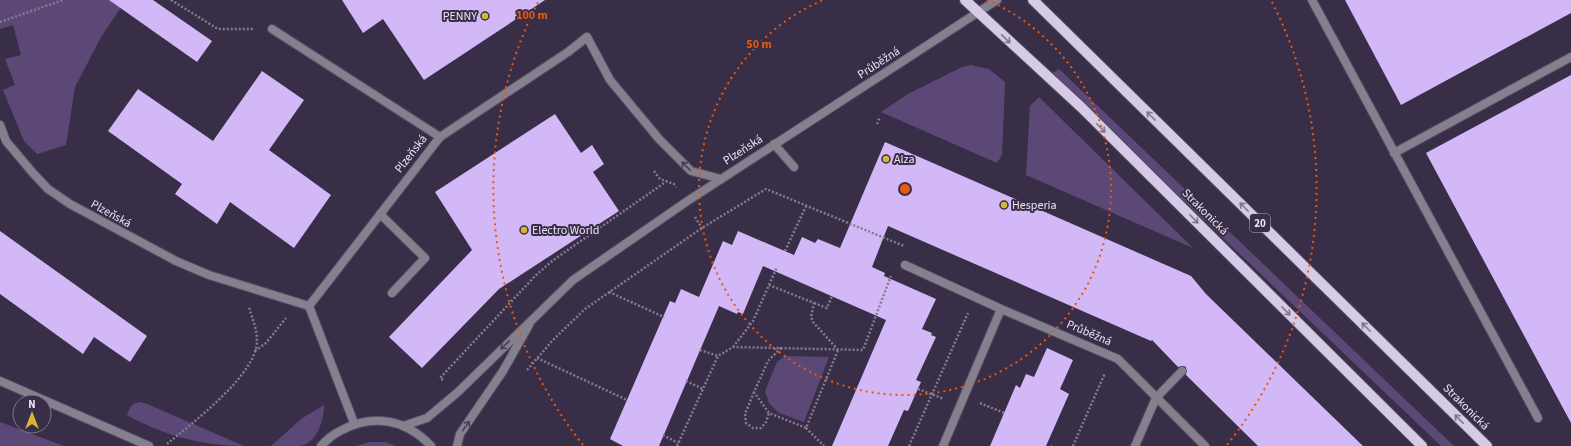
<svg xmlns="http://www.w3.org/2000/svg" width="1571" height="446" font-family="'Source Sans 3',sans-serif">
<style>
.green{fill:#5c4876}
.building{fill:#d2b8f7}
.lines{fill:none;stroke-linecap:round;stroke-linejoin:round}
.lane-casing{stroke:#554b64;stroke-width:10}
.street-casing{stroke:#554b64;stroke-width:10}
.primary-casing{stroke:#554b64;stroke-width:12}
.path{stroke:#847b91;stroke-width:2.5;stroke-dasharray:2 2;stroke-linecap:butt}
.lane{stroke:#85808e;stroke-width:8}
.street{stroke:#85808e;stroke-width:8}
.primary{stroke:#d6cbe7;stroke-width:10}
.oneway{stroke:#807590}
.oneway2{stroke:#483e56}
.ring{fill:none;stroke:#e8590c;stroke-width:2;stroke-dasharray:2 4}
.poi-dot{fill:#d7b434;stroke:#392e48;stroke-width:1.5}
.labels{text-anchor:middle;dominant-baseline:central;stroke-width:4;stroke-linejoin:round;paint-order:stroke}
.shield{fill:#392e48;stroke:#b5adc0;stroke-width:1}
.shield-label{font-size:11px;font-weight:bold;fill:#eae4f4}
.poi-label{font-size:12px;fill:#eae4f4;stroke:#392e48;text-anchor:start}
.street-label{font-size:12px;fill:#eae4f4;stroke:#392e48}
.centre{fill:#e8590c;stroke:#392e48;stroke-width:2}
.ring-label{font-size:12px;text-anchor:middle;font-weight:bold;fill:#e8590c;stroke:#392e48;stroke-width:4;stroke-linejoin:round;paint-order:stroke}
</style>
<rect width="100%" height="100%" fill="#392e48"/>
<!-- green -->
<path class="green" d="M0 0H126L101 37 75 87 66 145 37 154 24 141 3 90 15 85 5 59 21 55 13 25 0 29Z
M971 65 989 69 1005 82 1002 155 997 163 881 112 908 94 962 67Z
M1059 69 1454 446H1441L1051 74Z
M1039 97 1193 248 1026 175 1030 106Z
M785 356 829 357 804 422 779 413 769 403 765 391 777 362Z
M141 402 147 404 244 446C203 446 162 435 127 415 130 406 132 403 141 402Z
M324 405C324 421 317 443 300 446 291 446 280 446 271 446L301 419Z
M0 422 64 446H0Z
M369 442H386L396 446H356Z"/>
<!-- building -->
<path class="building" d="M109 0H153L212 41 197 62Z
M342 0H545L424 80 383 19 363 33Z
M1345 0H1571V13L1401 105Z
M262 71 304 100 269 150 331 195 294 248 230 202 217 224 175 194 182 184 108 131 138 89 213 141Z
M1571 75V423L1426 153Z
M555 114 581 153 592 145 604 164 593 172 619 211 499 289 422 368 389 337 472 250 435 192Z
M885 142 1191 276 1206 294 1363 446H1258L1186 375V367L1183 366 1178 367 1152 340 1151 341 888 226 872 267 885 273 884 276 936 299 922 329 932 333 931 335 936 337 916 380 921 382 908 411 904 410 888 446H832L886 320 763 266 743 314 738 312 737 314 719 306 659 446H623L610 439 670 301 675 303 681 289 699 297 723 241 732 245 738 231 794 255 802 237 815 243 818 239 840 248Z
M0 231 147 336 130 362 94 337 83 354 0 294Z
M1047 348 1073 360 1060 389 1069 394 1046 446H990L1016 385 1020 388 1026 374 1034 377Z"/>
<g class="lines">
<!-- lane casing -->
<g class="lane-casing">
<path id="lane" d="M1312 0 1538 418
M440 137 568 52 587 37 610 80 659 139 691 171 721 179
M774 144 794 167
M1394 153 1571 57
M380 214 425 258 392 293
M1156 398 1182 371"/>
</g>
<!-- street casing -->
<g class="street-casing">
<path id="street" d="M272 29 440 137 309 306
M0 125 6 141 32 172 48 189 70 204 176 261 209 275 309 306
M905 265 1001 309 1118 359 1205 446
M309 306 354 423
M0 381 149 446
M403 426 427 418 458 392 573 280 686 202 997 0
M321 446C327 439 332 435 340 431 372 413 406 419 431 446
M457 446 460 434 503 371 529 325
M943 446 1001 309
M1135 446 1156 398"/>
</g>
<!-- primary casing -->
<g class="primary-casing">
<path id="primary" d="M965 0 1081 107 1422 446
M1033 0 1487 446"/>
</g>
<!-- path -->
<path class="path" d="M171 0 218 29H254
M0 22 63 0
M877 124 880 117
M654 171 660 179 674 184 676 187
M695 217 702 228
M785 251 806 206
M769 285 777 267
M609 292 664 317
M814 303 827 308 832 296
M733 347 753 321 769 285 814 303 811 317 813 322 838 350
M781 348 768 361 754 392 769 413 806 428 838 350
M700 350 718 356
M255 351 266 343 286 318
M537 358 627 400
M527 370 553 340 585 309 702 228 766 189 904 246
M443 380 440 378 535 276 552 261 667 181
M686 381 703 389
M918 389 944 399
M754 392 745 414 746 423 753 428H761L766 422 769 413
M980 403 1004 413
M806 428 824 446
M663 435 678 443
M167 444C192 423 258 374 257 340 257 329 252 318 249 307
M677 446 718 356 733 347 863 350 891 276
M909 446 968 313
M1051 446H1052
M1073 446 1105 373"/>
<!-- lane -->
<use href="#lane" class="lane"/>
<!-- street -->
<use href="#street" class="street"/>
<!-- primary -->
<use href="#primary" class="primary"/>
</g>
<!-- one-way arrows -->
<defs><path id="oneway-shaft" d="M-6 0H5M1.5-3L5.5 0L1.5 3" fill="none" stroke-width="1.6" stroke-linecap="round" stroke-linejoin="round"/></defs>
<g class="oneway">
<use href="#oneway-shaft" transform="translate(1006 39) rotate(44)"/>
<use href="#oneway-shaft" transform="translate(1151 116) rotate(-135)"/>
<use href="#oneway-shaft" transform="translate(1101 128) rotate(45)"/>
<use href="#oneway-shaft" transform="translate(1244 207) rotate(-135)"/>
<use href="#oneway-shaft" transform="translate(1194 219) rotate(45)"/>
<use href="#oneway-shaft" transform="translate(1286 311) rotate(45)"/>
<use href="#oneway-shaft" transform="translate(1366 327) rotate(-135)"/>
<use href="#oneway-shaft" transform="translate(1459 419) rotate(-135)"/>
</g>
<g class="oneway2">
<use href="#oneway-shaft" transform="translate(686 166) rotate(-134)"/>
<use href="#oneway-shaft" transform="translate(505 345) rotate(136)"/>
<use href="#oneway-shaft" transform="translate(466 426) rotate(-55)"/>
</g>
<!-- distance rings -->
<g class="ring">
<path d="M987 0A206 206 0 1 1 823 0"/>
<path d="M583 445A412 412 0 0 1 538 2M1272 2A412 412 0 0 1 1227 445"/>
</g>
<!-- markers -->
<g class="poi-dot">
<circle cx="485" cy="16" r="4"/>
<circle cx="886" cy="159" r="4"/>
<circle cx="1004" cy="205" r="4"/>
<circle cx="524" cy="230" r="4"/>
</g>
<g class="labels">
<!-- shield labels -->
<rect class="shield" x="1250" y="214" width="20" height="18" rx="3"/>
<g class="shield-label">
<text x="1260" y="223">20</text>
</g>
<!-- poi labels -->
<g class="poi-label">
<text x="477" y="16" text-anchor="end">PENNY</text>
<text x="894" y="159">Alza</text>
<text x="1012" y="205">Hesperia</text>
<text x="532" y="230">Electro World</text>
</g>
<!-- street labels -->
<g class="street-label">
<text transform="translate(879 63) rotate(-33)">Průběžná</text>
<text transform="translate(743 150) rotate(-33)">Plzeňská</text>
<text transform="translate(411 154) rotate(-52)">Plzeňská</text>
<text transform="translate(1205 212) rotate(45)">Strakonická</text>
<text transform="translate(111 214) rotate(29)">Plzeňská</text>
<text transform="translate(1089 333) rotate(23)">Průběžná</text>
<text transform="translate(1466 407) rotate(45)">Strakonická</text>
</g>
</g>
<circle cx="905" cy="189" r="6" class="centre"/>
<g class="ring-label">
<text x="532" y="19">100 m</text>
<text x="759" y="48">50 m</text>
</g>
<!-- north arrow -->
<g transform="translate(32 414)"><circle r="19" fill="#392e48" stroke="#80778d"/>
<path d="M0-3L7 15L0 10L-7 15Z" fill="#d7b434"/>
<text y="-6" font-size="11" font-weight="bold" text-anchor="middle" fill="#eae4f4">N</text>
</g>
</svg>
